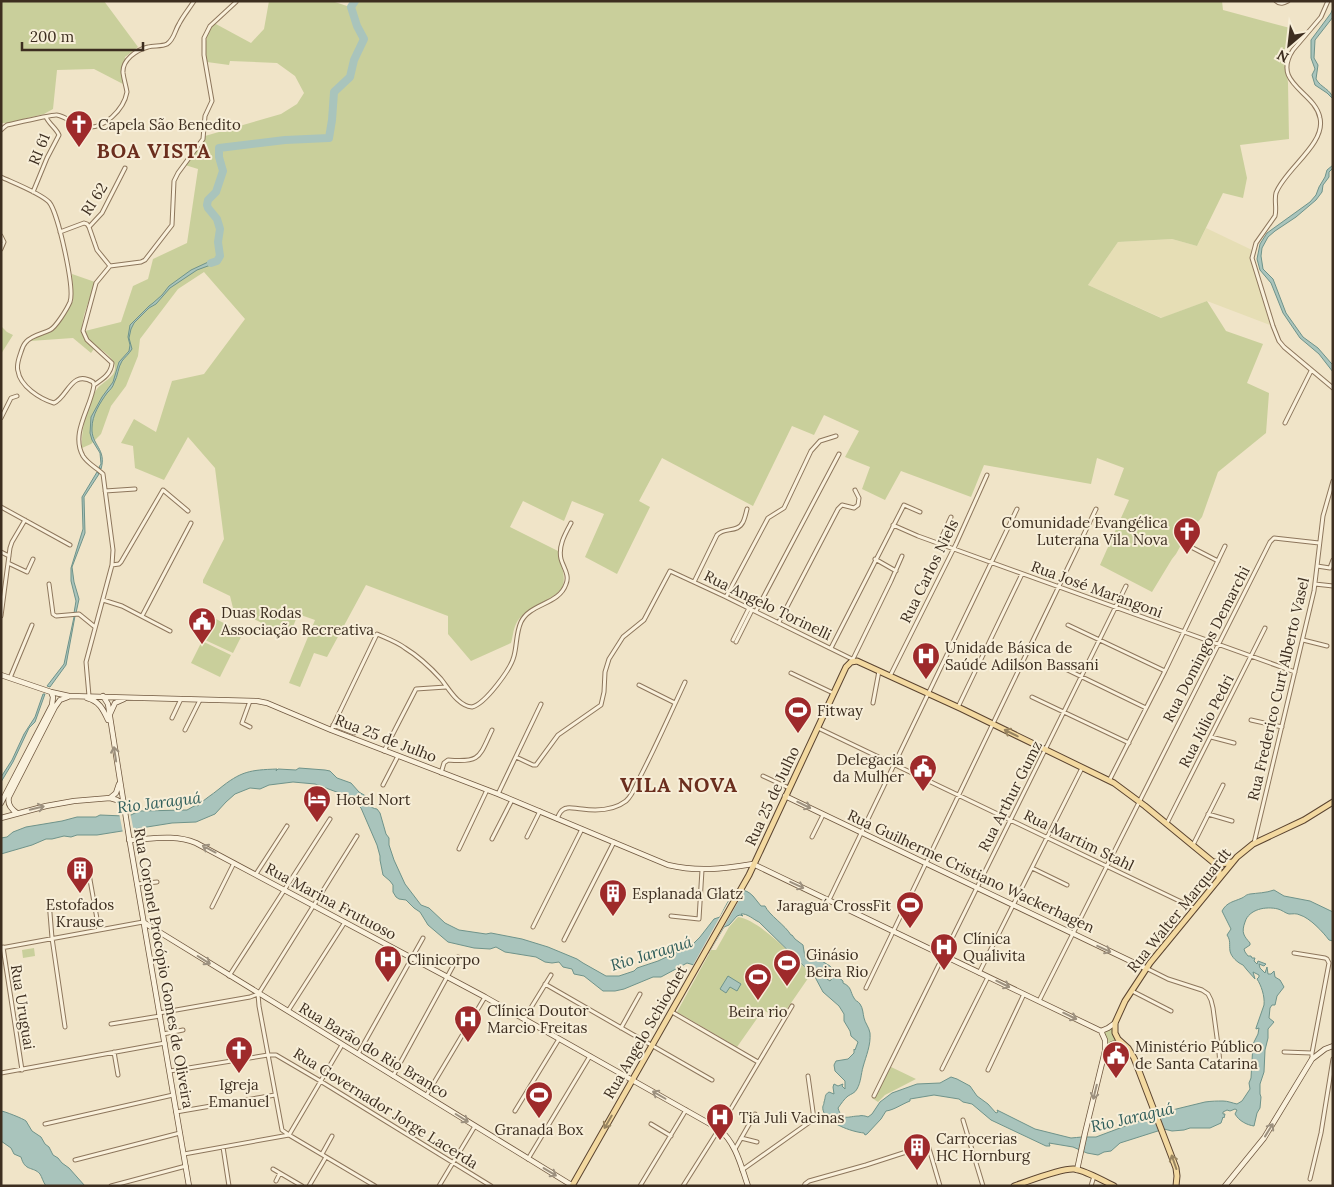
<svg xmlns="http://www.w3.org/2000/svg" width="1334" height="1187" font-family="Lora,serif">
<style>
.farmland{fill:#e6deb5}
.green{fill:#c9cf9b}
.water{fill:#a9c4bc;stroke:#6f938a}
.pier{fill:#f0e4c8}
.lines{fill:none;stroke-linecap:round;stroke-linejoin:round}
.river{stroke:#a9c4bc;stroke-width:8}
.street-casing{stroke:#8d765c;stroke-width:5}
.secondary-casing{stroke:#6f573f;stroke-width:6}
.primary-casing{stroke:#5b4430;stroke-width:7}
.street{stroke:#faf1dc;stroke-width:3}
.secondary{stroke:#faf1dc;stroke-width:4.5}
.primary{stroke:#f3d9a0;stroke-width:5}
.oneway{stroke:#988460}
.oneway2{stroke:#9c907e}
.labels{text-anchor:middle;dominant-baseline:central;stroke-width:4;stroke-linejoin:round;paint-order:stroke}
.poi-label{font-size:15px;fill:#3d2e20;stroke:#f7eed8;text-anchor:start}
.street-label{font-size:15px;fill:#3d2e20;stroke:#f7eed8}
.water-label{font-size:16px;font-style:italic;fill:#2f5d5a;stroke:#f7eed8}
.district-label{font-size:20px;font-weight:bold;letter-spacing:1px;fill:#6b2e1e;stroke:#f7eed8}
</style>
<rect width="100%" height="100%" fill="#f0e4c8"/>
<!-- farmland -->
<path class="farmland" d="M1206 228 1252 250 1250 257 1270 325 1207 301 1162 318 1088 285 1118 242 1172 239 1197 246Z"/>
<!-- green -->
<path class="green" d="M1 1H104L138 47 125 57 123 72V84L94 69 57 70 53 109 44 114 7 123H1Z
M269 1H332L350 7 355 1H1222L1223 10 1290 28 1286 66 1288 83 1289 139 1240 145 1247 178 1243 198 1223 193 1197 246 1172 239 1118 242 1088 285 1161 318 1207 301 1226 331 1263 344 1247 383 1269 393 1266 433 1218 472 1202 517 1186 536 1176 554 1172 559 1152 592 1100 565 1129 500 1114 495 1124 468 1097 458 1091 484 984 465 971 497 901 471 885 500 862 489 870 467 845 457 859 431 824 415 814 435 792 426 753 506 662 458 639 501 650 507 617 574 585 557 604 514 572 501 564 521 523 501 510 527 558 551C560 561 566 575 563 585 558 600 524 606 516 624 513 630 513 637 511 643L471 661 448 634V616L366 585 327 657 314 653 300 687 289 683 315 620 298 614 289 637 233 608 230 596 203 583V580L224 539 215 468 188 437 164 480 135 468 133 446 121 443 134 419 156 432 172 381 204 374 245 319 204 272 178 289 140 339 138 356 126 386 111 406 101 434 91 444 82 448C81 431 87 403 97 389 102 382 114 378 115 369 116 359 103 351 96 346L91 353 73 338 30 341 55 328 73 301 72 274 95 282 84 315 81 332 121 322 133 286 148 279 153 259 187 243 198 169 185 165 202 143 205 136 281 114 297 104 304 93 295 76 277 63 230 61 229 65 207 62C205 46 204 37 214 23L251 43 264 29Z
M1 326 7 332 13 335 1 354Z
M216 619 243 633 233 653 205 640 211 626 212 627Z
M202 641 231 655 220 677 191 663Z
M738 917C760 920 794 957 811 974L780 1019 763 1010 737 1047 677 1012 711 950H716L729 927Z
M34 948 35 956 23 958 22 950Z
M1112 1026 1113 1035 1118 1041 1112 1042 1107 1046V1040L1104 1032Z
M889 1066 916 1079 885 1095 878 1102 872 1098Z"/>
<!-- water -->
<path class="water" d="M1333 8V17L1315 40 1314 58 1318 65 1316 79C1321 88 1331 89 1333 99L1327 93 1315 85 1312 75 1315 69 1311 58V40L1331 13Z
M1333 165V168L1329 172V177L1323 185 1322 192 1316 200 1296 217 1275 231 1268 237 1262 248 1261 256 1263 269 1273 279 1286 313 1303 337 1318 348 1331 363 1333 365V372L1319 354 1300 338 1283 313 1271 283 1260 270 1257 259 1260 244 1267 233 1310 202 1316 195 1319 187 1325 177 1327 170Z
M219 257 220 258 216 263 197 270 170 288 156 304 149 308 134 323 131 329 129 338 132 349C129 354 125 357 122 361 118 367 118 376 114 383 113 387 110 390 107 393 100 403 92 415 92 428 91 445 107 449 101 469L99 467 101 464 100 453 92 440 90 433 91 417 102 397 113 382 119 362 129 351 130 345 128 337 130 325 149 306 153 303 162 295 169 286 191 270Z
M97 472 99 474 84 497 85 533 72 567 74 582 79 599 76 613H74L76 601 71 581V568L83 529 82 497Z
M75 616 66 665 50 687 47 686 64 664 74 617Z
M43 694H45L35 722 29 728 13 762 1 782V777L12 760 24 734 35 717Z
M299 768 325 770 330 771 337 778 351 783 359 792 369 798C370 804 369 808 377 809L380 813 386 834 389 838V845L394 860 405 884 421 905 429 908 445 923 459 930 486 934 491 933 522 939 548 947 577 959 583 963 606 976H619L634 971 637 968 658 961 692 945 700 937 714 919 720 917C727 904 736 879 753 896 756 899 758 903 761 906H765C769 915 785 925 791 935H792L795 939 803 945 805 957 809 959 817 955 820 960 830 966 836 974 834 975V973H833L829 977H827V979L830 981 834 976 838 975 837 976 843 981V983C852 987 850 992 854 998 855 1001 858 1001 860 1004 863 1008 863 1014 864 1018 865 1023 869 1027 870 1033 871 1045 866 1056 863 1067 861 1074 861 1082 857 1089 855 1093 851 1094 848 1096 844 1099 841 1104 838 1108 842 1122 848 1116 859 1116 861 1115 866 1116 868 1117L872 1114 880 1102 892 1093 917 1084 940 1083 951 1077 957 1079 970 1086 977 1096 988 1104 996 1113 998 1112 997 1110 1035 1129 1071 1138C1075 1138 1078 1137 1082 1137 1087 1137 1091 1137 1096 1137L1160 1113 1205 1102C1212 1101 1217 1101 1223 1101 1228 1101 1232 1103 1237 1104L1242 1101 1250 1089 1249 1083 1251 1078 1253 1044 1258 1034 1259 1028 1256 1029V1028L1264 1005C1265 996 1261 985 1257 979L1259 977V975L1253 972 1255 979 1247 970 1243 965C1238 963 1231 957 1230 951 1229 944 1231 941 1227 935L1231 929 1222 911C1227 902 1233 902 1242 898 1246 896 1245 895 1250 894 1257 893 1266 893 1274 890L1284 896 1310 901 1333 912V941L1329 940C1323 932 1310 918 1300 915 1296 913 1293 914 1289 914 1285 913 1282 910 1278 909 1266 906 1249 909 1245 922 1241 933 1244 936 1250 943V945L1244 949 1245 952 1248 956H1251L1252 958H1255L1254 961 1257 964 1258 961 1266 964 1264 966 1259 964 1260 968 1265 973 1267 967 1268 974H1271L1274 971 1275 977 1280 980 1284 987 1277 996 1275 1005H1272L1270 1008 1269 1018 1274 1022 1268 1029V1038L1265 1050 1264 1072 1260 1084V1094L1261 1097 1260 1108 1257 1113 1254 1126C1247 1125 1239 1121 1235 1114L1237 1110 1235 1109 1230 1111 1227 1110 1223 1112V1114H1225L1224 1118 1223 1117 1221 1123 1210 1128H1190L1184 1130 1172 1131 1164 1129 1120 1143 1111 1151 1104 1152 1098 1155 1087 1153 1073 1147 1049 1143 1050 1146H1046L991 1120 972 1104 963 1102 959 1099 934 1095 910 1099V1101C902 1104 894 1110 886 1111L881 1119 867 1134 865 1135 864 1133C852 1132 826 1123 823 1110 822 1105 824 1106 824 1102 826 1097 824 1095 829 1092L834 1094 833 1087 834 1084 838 1086 843 1084 842 1086 845 1089V1081L835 1071 834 1065 836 1061 848 1059 854 1053V1049L855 1050 858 1042 851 1036 850 1031 844 1021V1014L839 1006 823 992 815 977 759 922C754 920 747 913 741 914L743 916 740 915 737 916 729 925 724 927 708 954 694 965 687 963 661 977H653L624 989 615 991H603L584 976 574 974 572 969 563 967 559 962 552 963 545 962 536 957 505 952 496 947 490 949 474 948 448 942 428 925 420 912 414 908 406 900 399 899 396 897 393 892V885L390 881 383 875 380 860V856L377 845 361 808 357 804 348 800 342 794 315 784 293 782 269 785 260 789 250 788 235 794 226 802 215 814 196 822 172 823 97 835H77L71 837 64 836 52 839H46L32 845 1 854V838L7 837 13 832 26 827 62 821 77 817H96L100 815 124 816 131 815 139 811 187 810 196 805 198 806C204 799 212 795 219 789 241 771 250 770 277 769L276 771 278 769 296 770Z
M728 976 741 984 737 991 730 987 726 993 720 989Z
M1 1111C4 1111 24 1119 26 1121L32 1131 41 1137 45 1144 49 1147 53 1155 58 1158 62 1163 69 1168 85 1186H46C43 1182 42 1177 40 1174 33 1166 25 1172 21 1157L14 1154 11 1148 1 1141Z"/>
<!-- pier -->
<path class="pier" d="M130 812 134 832 123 833 119 813Z
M739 887 746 888 704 962 698 967H692L736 888Z"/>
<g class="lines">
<!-- river -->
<path class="river" d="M211 263 217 261 220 256 218 242 220 229 217 219 208 208 207 205 208 200 216 192 223 171 219 157V148L285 140 329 138 332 120 334 92 350 77 354 60 364 39 357 26 351 7 355 1"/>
<!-- street casing -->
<g class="street-casing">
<path id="street" d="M1276 1C1280 5 1284 3 1288 1
M1328 1 1321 17 1293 50C1271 84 1315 91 1320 118 1326 144 1285 169 1276 193 1274 200 1277 208 1275 216L1256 243 1252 258 1273 326 1279 341 1284 347 1333 388
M1 130C4 127 4 127 7 125 12 124 53 114 57 115 67 117 75 125 85 127 104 130 124 109 127 92 126 86 124 80 123 73 122 60 136 50 148 47 154 45 161 47 167 44 174 40 175 30 179 24 183 16 189 9 194 1
M1 177C14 183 40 193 49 202 58 212 75 289 70 302 67 309 56 327 50 330 42 334 32 335 26 342 23 345 22 349 21 352 19 358 16 365 18 371 20 386 40 399 54 403 68 397 71 369 93 382L94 385
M33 192 47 158 59 135C56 128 49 124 46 117
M89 227 102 213 125 168
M89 227 97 250 110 266
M60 232 84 223 87 224 89 227
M1 236 4 242 1 249
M94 385C103 379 111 374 112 363L87 340 83 331 96 283 110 266 141 262 145 260 172 225 174 181 178 173 203 139 205 116 212 101 204 55V38L210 26 236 2
M1 418 11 398 17 396
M1285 423 1311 371
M105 491 135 489
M1 507 70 545
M893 525 918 536 1295 672
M939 543 951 517
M1189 546 1218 561
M1 552 9 556
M875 559 896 571
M8 563 27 572 33 559
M112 565 119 564 121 562 163 490 188 511
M1317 566 1330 568 1333 560
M694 582 717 535C724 527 738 533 743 522 745 518 746 513 747 509
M49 584 53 614 56 616 79 614 95 627
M1315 584 1333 586
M726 597 768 518 784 508 811 451 820 441 836 436
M103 600 122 606 170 631
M756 611 839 454
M1 616 10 548 12 542 25 520
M142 616 191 523
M779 622 838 509 842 505 854 508 858 505 859 498 855 490
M1068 625 1165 671
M733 640 749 608
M1303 640 1327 646
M736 642 752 610
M831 648 904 505 920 512
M853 659 891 581 902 556
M1049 661 1146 708
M791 673 833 693
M890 676 956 544 987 475
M10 678 32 625
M639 685 675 703
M89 696 86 662 112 565 113 550 103 474C97 468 88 464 83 456 70 433 91 408 94 385
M1032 697 1129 743
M873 703 879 671
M958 707 1022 574
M172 718 181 699
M1251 720 1282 727
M333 725 354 733
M250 727 242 723 250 701
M818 728 1194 908
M185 730 200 700
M331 730 377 634C386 638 397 642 405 648 418 656 431 668 441 679 449 689 458 706 472 707 485 704 511 669 514 656 517 645 516 633 521 622 530 603 559 605 566 584 570 575 563 567 561 559 558 546 565 534 571 523
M1211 737 1234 743
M384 751 416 689 446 687
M516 757 533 765H536L558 735 601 705 604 692 605 672 609 659 623 637 644 620 670 571 726 597 856 661
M441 773 444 763 448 760C481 763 479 757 492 730
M763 776 789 788
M1109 781 1165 671 1225 546
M383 785 398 756
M498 794 541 704
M1208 814 1232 821
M557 819C559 814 561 809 567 808 571 807 577 809 582 809 597 811 613 811 626 801 633 795 637 783 641 775 657 744 671 712 685 682
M1167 823 1265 628
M527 837 540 811
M812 837 823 815
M492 839 512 800
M1254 843 1314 591 1323 516 1333 481
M1193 845 1223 785
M459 849 487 790
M87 863 99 930
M1032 868 1067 885
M256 874 287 826
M137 884 157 882
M829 900 1017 509
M49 901 52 938 65 1027
M212 907 234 863
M671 916 699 919 702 870
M533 927 582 829
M564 940 614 842
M3 947 22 1070
M1 948 143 922
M1294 953 1325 958 1327 959 1329 963 1312 1053V1059
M1146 968 1168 979 1202 990 1208 994 1211 1000 1213 1008 1218 1045
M979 973 1082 768
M229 976 330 819
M545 984 712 1080
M866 988 1096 509
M1132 991 1171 1011
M259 993 357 836
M258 994 259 1006 282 1130 289 1135 375 1186
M1039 1001 1270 542 1274 538 1319 543
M288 1011 345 922
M672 1012 758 1062
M159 1013 250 997 258 994
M524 1019 551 975
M111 1024 160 1016
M621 1028 640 994
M163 1034 183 1030
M114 1052 118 1075
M1219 1052 1216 1051 1215 1049 1216 1047 1218 1045 1221 1048V1051L1219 1052 1220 1066
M1284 1052 1312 1053
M358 1054 423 938
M942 1069 988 977
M988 1070 1024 994
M170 1071 268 1055H276L317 1079 491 1186
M1 1073 165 1043
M393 1076 458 957
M426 1096 485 997
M874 1096 1126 586
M515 1111 559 1039
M176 1112 275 1095
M963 1120 983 1186
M45 1124 173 1095
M651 1124 671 1136
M289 1135 342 1045
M741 1138 757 1142
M223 1147 229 1186
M735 1149 755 1114
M184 1154 289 1135
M322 1154 332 1136
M528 1159 590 1056
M75 1160 180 1133
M273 1169 302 1186
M742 1170 814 1119 808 1076
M1310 1179 1321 1133 1333 1059
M276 1181 280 1173
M111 1186 186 1166
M309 1186 326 1157
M439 1186 475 1126
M640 1186 686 1110
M683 1186 719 1129 792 1006
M804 1186 805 1184 809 1181 866 1165 928 1145 940 1186
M1091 1186 1094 1176"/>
</g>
<!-- secondary casing -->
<g class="secondary-casing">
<path id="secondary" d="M1 675 51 692 69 696 257 701 267 703 331 730 498 794 668 865C698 872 722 869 753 864L1101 1031
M103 696 108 704 129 837 189 1186
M87 698C99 701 103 709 108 720
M110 714 115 703 124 699
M785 796 1145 968
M110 798 116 793 119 784
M1 803 52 705 53 697 51 692
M17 813C11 809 7 804 9 797L55 707 60 700 68 697
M1 818 46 806 74 801 110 798 117 800 123 804
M129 840C151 839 175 834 196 843L485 997 719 1129C736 1143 741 1166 748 1186
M143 922 573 1186
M1101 1031 1108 1028 1115 1023
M1106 1050C1111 1043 1115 1042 1123 1044
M1077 1170 1085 1133 1105 1051V1040L1101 1031
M1225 1186 1264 1138 1312 1059 1325 1049 1333 1046"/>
</g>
<!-- primary casing -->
<g class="primary-casing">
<path id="primary" d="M1214 862 1222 864 1232 862
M572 1186 749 875 846 667 851 662 857 661 962 709 1114 783 1145 806 1213 862 1219 870V878
M1014 1186C1029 1181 1061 1168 1074 1169 1084 1170 1104 1181 1114 1186
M1176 1186 1177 1176 1176 1168 1134 1058 1128 1048 1118 1039 1115 1033V1023L1125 1001 1150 963 1237 857 1253 844 1304 820 1333 802"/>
</g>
<!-- street -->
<use href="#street" class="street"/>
<!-- secondary -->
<use href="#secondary" class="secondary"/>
<!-- primary -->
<use href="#primary" class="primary"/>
</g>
<!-- one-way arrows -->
<defs><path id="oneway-shaft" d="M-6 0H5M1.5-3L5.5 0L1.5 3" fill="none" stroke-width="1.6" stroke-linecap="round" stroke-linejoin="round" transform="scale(1.25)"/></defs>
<g class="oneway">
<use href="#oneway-shaft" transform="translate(1011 733) rotate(-154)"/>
<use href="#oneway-shaft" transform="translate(608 1122) rotate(120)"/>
<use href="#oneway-shaft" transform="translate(1174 1162) rotate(-109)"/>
</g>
<g class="oneway2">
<use href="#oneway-shaft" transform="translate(115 754) rotate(-99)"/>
<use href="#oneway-shaft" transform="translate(804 805) rotate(26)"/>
<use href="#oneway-shaft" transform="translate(37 808) rotate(-14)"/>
<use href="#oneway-shaft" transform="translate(209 849) rotate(-152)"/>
<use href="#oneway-shaft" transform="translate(797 885) rotate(25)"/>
<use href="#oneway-shaft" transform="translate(1104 949) rotate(25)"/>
<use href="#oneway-shaft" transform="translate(204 960) rotate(32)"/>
<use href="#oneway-shaft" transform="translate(1003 984) rotate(26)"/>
<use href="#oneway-shaft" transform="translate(1070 1016) rotate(26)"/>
<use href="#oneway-shaft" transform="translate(1095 1092) rotate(104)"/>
<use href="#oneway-shaft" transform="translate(659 1095) rotate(-150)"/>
<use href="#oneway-shaft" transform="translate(462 1118) rotate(32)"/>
<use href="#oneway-shaft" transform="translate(1269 1130) rotate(-58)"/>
<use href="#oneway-shaft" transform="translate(550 1172) rotate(31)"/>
</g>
<!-- icons -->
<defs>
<g id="church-pin" transform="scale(1.4375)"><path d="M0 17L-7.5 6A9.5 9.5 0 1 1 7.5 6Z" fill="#9e2a2b" stroke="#f7eed8"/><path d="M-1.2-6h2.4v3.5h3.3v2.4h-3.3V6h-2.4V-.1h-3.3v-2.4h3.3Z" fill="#fff"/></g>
<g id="civic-pin" transform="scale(1.4375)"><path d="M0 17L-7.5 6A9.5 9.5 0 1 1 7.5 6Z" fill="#9e2a2b" stroke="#f7eed8"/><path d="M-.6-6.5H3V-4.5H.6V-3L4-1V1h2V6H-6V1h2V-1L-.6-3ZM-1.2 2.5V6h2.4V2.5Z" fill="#fff"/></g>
<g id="hospital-pin" transform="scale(1.4375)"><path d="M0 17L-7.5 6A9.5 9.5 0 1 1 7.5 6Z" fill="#9e2a2b" stroke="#f7eed8"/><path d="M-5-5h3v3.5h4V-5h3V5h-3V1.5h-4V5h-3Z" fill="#fff"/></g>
<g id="stadium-pin" transform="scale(1.4375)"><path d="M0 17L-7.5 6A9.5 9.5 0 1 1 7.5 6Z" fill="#9e2a2b" stroke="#f7eed8"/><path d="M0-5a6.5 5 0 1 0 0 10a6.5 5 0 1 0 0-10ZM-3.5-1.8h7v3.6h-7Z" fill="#fff"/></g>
<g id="hotel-pin" transform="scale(1.4375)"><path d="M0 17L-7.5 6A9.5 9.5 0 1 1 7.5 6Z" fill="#9e2a2b" stroke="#f7eed8"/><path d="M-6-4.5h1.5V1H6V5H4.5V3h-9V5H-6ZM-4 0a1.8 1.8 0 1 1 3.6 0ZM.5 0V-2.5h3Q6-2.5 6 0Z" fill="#fff"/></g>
<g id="building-pin" transform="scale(1.4375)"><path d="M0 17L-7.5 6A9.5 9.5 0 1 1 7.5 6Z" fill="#9e2a2b" stroke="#f7eed8"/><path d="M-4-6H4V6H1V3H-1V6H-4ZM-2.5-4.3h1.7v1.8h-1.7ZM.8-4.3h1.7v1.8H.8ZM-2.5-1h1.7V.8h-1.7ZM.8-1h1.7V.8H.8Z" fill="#fff"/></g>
</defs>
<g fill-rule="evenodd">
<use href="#church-pin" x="79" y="124"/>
<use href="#church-pin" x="1187" y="531"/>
<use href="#civic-pin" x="202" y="621"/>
<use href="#hospital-pin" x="926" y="656"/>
<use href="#stadium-pin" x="798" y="710"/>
<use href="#civic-pin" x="923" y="768"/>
<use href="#hotel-pin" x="317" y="799"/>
<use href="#building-pin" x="80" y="870"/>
<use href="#building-pin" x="613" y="893"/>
<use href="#stadium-pin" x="910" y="905"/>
<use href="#hospital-pin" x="944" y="947"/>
<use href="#hospital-pin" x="388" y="959"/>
<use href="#stadium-pin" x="787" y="963"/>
<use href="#stadium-pin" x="758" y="977"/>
<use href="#hospital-pin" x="468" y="1019"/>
<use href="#church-pin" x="239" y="1050"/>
<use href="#civic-pin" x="1116" y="1055"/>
<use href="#stadium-pin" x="539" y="1095"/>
<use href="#hospital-pin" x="720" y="1117"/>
<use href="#building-pin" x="917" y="1147"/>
</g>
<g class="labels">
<!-- poi labels -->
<g class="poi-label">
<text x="98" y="124">Capela São Benedito</text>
<text x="1168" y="522" text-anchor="end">Comunidade Evangélica<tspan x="1168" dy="17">Luterana Vila Nova</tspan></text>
<text x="221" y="612">Duas Rodas<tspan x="221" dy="17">Associação Recreativa</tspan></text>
<text x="945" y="647">Unidade Básica de<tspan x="945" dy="17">Saúde Adilson Bassani</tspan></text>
<text x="817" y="710">Fitway</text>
<text x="904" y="759" text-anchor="end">Delegacia<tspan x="904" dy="17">da Mulher</tspan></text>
<text x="336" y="799">Hotel Nort</text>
<text x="632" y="893">Esplanada Glatz</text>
<text x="80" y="904" text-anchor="middle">Estofados<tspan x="80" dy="17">Krause</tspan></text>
<text x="891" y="905" text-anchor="end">Jaraguá CrossFit</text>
<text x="963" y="938">Clínica<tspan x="963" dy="17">Qualivita</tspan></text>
<text x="806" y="954">Ginásio<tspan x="806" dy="17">Beira Rio</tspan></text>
<text x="407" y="959">Clinicorpo</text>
<text x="487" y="1010">Clínica Doutor<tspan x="487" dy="17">Marcio Freitas</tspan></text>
<text x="758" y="1011" text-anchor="middle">Beira rio</text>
<text x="1135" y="1046">Ministério Público<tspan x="1135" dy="17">de Santa Catarina</tspan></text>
<text x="239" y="1084" text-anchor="middle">Igreja<tspan x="239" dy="17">Emanuel</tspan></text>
<text x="739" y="1117">Tia Juli Vacinas</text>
<text x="539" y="1129" text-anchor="middle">Granada Box</text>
<text x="936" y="1138">Carrocerias<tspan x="936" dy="17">HC Hornburg</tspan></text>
</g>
<!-- street labels -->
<g class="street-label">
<text transform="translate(39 149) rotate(-68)">RI 61</text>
<text transform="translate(94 199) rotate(-58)">RI 62</text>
<text transform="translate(929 571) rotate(-64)">Rua Carlos Niels</text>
<text transform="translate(1097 589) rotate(20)">Rua José Marangoni</text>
<text transform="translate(768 605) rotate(26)">Rua Angelo Torinelli</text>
<text transform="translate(1206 644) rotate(-63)">Rua Domingos Demarchi</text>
<text transform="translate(1278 689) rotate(-77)">Rua Frederico Curt Alberto Vasel</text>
<text transform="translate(1206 721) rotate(-63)">Rua Júlio Pedri</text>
<text transform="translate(386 738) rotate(21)">Rua 25 de Julho</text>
<text transform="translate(772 796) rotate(-65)">Rua 25 de Julho</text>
<text transform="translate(1010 796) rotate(-63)">Rua Arthur Gumz</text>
<text transform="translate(1079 840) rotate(26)">Rua Martim Stahl</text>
<text transform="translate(971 871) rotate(25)">Rua Guilherme Cristiano Wackerhagen</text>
<text transform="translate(331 901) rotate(28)">Rua Marina Frutuoso</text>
<text transform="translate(1179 910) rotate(-51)">Rua Walter Marquardt</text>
<text transform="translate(164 968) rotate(80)">Rua Coronel Procópio Gomes de Oliveira</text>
<text transform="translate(23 1007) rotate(81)">Rua Uruguai</text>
<text transform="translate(645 1032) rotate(-60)">Rua Angelo Schiochet</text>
<text transform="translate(374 1050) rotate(31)">Rua Barão do Rio Branco</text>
<text transform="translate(386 1108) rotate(32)">Rua Governador Jorge Lacerda</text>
</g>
<!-- water labels -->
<g class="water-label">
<text transform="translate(159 802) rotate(-7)">Rio Jaraguá</text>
<text transform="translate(651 953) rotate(-17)">Rio Jaraguá</text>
<text transform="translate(1132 1117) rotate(-13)">Rio Jaraguá</text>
</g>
<!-- district labels -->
<g class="district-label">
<text x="154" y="150">BOA VISTA</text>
<text x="679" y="784">VILA NOVA</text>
</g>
</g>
<!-- border -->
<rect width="1334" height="1187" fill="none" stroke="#3d2e20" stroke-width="5"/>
<!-- north arrow -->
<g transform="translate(1289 45) rotate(208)" stroke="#f7eed8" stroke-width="4" paint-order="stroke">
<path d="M0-4L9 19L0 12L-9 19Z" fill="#3d2e20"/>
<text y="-8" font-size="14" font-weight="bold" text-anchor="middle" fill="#3d2e20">N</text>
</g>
<!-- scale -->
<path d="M22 42v8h121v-8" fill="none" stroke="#3d2e20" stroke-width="2.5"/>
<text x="30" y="42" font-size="15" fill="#3d2e20" stroke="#f7eed8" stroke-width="4" paint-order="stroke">200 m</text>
</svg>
